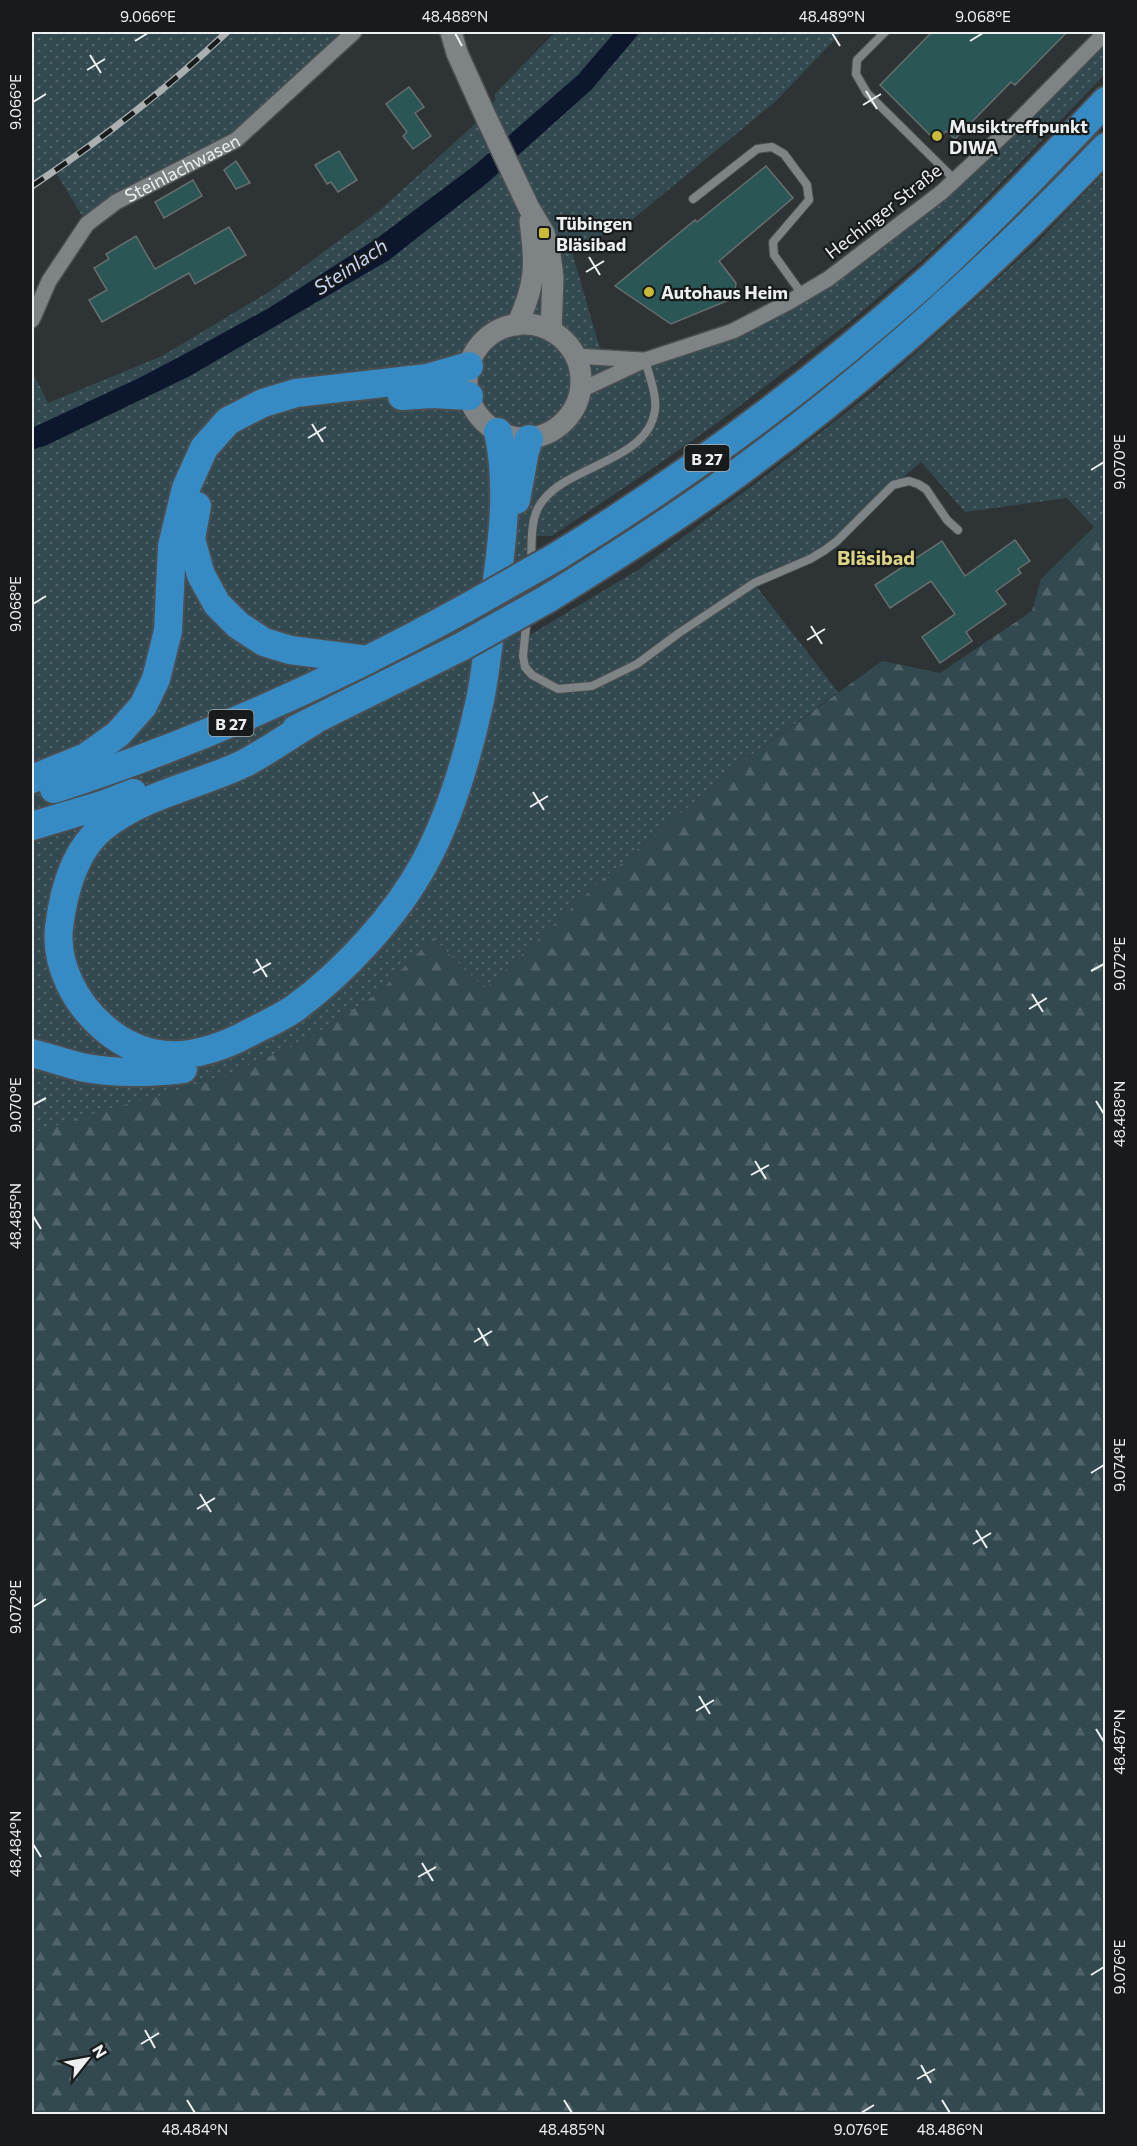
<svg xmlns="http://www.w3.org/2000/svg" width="1137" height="2146" font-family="Commissioner,sans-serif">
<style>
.grass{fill:url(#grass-dots)}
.forest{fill:url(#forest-firs)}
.water{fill:#0c162d}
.building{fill:#2a5656;stroke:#686e6e;stroke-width:1.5}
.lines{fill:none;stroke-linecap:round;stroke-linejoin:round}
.lane-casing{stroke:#4a4e50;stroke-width:10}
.street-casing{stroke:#4a4e50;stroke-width:18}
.secondary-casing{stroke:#4a4e50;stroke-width:24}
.highway-casing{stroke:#4a4e50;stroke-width:32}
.lane{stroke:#7e8486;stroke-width:8}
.street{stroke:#7e8486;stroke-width:15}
.secondary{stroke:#7e8486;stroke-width:21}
.highway{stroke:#368bc4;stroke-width:28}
.rail-casing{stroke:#abafb0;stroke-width:7}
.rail{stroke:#181b1b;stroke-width:4.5;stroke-dasharray:14;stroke-linecap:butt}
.highway-bridge-casing{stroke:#4a4e50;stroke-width:32;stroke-linecap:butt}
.highway-bridge{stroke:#368bc4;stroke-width:28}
.ticks{fill:none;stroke:#edf0f1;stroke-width:2}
.poi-dot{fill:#caba3a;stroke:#181b1b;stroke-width:2}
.labels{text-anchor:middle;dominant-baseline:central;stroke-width:4.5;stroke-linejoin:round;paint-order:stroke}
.shield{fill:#181b1b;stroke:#adb0b1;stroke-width:1.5}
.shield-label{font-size:16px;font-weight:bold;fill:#edf0f1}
.poi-label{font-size:18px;font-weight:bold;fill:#edf0f1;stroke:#181b1b;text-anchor:start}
.street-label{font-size:18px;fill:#edf0f1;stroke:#181b1b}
.water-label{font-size:20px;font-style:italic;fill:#c6d5f5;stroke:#181b1b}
.neighbourhood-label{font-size:20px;font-weight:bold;fill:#ded486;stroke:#181b1b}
.neatline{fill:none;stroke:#edf0f1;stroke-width:2}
.ticks-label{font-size:15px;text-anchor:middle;fill:#edf0f1}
</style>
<defs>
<pattern id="grass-dots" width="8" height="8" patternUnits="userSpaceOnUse" patternTransform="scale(1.5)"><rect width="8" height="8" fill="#334950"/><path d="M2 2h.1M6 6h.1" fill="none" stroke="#51646a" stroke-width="1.8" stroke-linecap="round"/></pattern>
<pattern id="forest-firs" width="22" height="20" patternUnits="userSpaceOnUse" patternTransform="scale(1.5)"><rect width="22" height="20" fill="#334950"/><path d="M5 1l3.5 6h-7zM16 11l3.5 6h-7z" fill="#51646a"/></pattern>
</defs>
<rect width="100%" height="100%" fill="#2e3335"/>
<!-- grass -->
<path class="grass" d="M32 32H354L236 140 87 224 55 171 32 186Z
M555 32H842L776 101 633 219 572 252 603 359 645 360 733 331 874 244 1105 32V74L965 220 922 260 852 320 720 421 643 475 552 536H533L525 638 641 568 768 474 877 388 1037 243 1105 172V522L1094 527 1067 498 965 512 921 462 883 494 825 550 754 583 838 692 737 766 605 877 485 989 433 938 378 993 303 1042 209 1082 32 1136V371L48 403 162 356 272 290 379 211 485 115 496 99 494 95Z"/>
<!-- forest -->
<path class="forest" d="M1105 522V2114H32V1133L109 1109 209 1082 303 1042 378 993 433 938 485 989 605 877 737 766 882 661 940 673 1032 611 1041 579 1094 527Z"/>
<!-- water -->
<path class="water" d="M615 32H640L592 89 486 184 389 260 190 376 47 445 32 450V428L139 378 181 356 269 308 376 239 475 165 578 75Z"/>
<!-- building -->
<path class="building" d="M932 32H1067L1015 85 1011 82 955 139 946 131 936 141 880 85Z
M409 87 424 107 415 113 431 136 413 149 403 136 407 132 386 104Z
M339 151 357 180 338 192 331 182 327 184 315 165Z
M236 161 250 183 236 189 224 170Z
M766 166 793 198 719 261 736 283 734 298 671 324 615 286 695 220 697 222Z
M193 180 202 196 164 218 155 202Z
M229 227 246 255 195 284 189 273 102 322 89 300 107 290 94 268 109 259 106 254 136 236 155 269Z
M1015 540 1030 561 1018 569 1021 573 996 591 1006 604 966 632 972 641 940 663 922 637 955 614 931 581 890 608 875 585 942 541 965 576Z"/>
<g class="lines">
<!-- lane casing -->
<g class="lane-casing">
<path id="lane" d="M885 32 857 60 856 74 867 93 955 180
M693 199 757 149 772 147 784 154 807 185 809 200 773 242 774 255 802 294
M531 563C532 546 530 524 538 508 561 464 647 465 655 410 657 395 649 375 645 360
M527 617 523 656 525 667 532 675 558 689 592 686 637 664 679 633 754 583 810 559 825 550 837 541 893 485 909 481 918 484 926 489 947 520 958 530"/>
</g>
<!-- street casing -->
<g class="street-casing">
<g id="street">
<path id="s1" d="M32 320 49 281 87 224 116 202 236 140 354 32"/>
<path d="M575 356 642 360"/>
<path d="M581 390 645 360 733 331 789 302 828 279 942 192 1017 122 1106 32"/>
</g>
</g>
<!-- secondary casing -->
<g class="secondary-casing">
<path id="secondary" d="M451 32 457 53 485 115 529 208 544 233 550 254 553 277 551 331
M467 381a57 57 0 1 1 114 0a57 57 0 1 1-114 0Z
M517 325C536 283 536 266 530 221"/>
</g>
<!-- highway casing -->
<g class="highway-casing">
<path id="highway" d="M402 396 432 394 469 396
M516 500 525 451 529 439
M197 506 191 539 201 575 217 604 238 625 264 642 290 650 368 660
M556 557C688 476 812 384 927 281 989 224 1048 162 1106 101
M547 599C615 557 683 514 747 466 876 371 995 263 1106 147
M312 722C290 735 268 751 245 763 198 786 143 794 102 828 74 851 63 894 59 928 55 965 76 1004 103 1027 148 1067 198 1060 249 1033 264 1025 281 1018 295 1008 344 972 396 916 425 862 452 812 468 755 480 700 486 670 489 639 493 609 501 552 511 489 498 432
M296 729 461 647
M32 779 86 757 118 734 143 706 156 679 168 631 172 546 186 488 204 448 228 421 263 403 296 393 427 378 469 366
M54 789C197 743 334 681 466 608
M32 826 102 805 133 793
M32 1053C48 1057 64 1063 81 1067 114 1074 149 1073 183 1069"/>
</g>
<!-- lane -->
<use href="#lane" class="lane"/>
<!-- street -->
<use href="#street" class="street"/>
<!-- secondary -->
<use href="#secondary" class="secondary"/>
<!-- highway -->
<use href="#highway" class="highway"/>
<!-- rail casing -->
<g class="rail-casing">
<path id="rail" d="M32 186C101 140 167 89 227 32"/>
</g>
<!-- rail -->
<use href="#rail" class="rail"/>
<!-- highway-bridge casing -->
<g class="highway-bridge-casing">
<path id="highway-bridge" d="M466 608 556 557
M461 647 547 599"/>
</g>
<!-- highway-bridge -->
<use href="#highway-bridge" class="highway-bridge"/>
</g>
<!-- ticks -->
<path class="ticks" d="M455 33 462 46M832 33 840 46M135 41 148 33M970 41 983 33M90 55 101 73M87 70 105 59M866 91 877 109M33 102 46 94M863 105 881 94M589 257 600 275M586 272 604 261M312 424 323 442M308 438 326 427M1091 470 1104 462M33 604 46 596M811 626 822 644M807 640 825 629M533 792 544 810M530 807 548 796M256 959 267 977M1091 971 1104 964M253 973 271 963M1032 994 1043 1012M1029 1009 1047 998M1096 1101 1104 1114M33 1105 46 1098M755 1161 766 1179M751 1175 769 1165M33 1216 41 1229M478 1328 488 1346M474 1342 492 1331M1091 1473 1104 1465M200 1494 211 1512M197 1509 215 1498M976 1530 987 1548M973 1544 991 1533M33 1607 46 1599M699 1696 710 1714M696 1711 714 1700M1096 1729 1104 1742M33 1844 41 1857M422 1863 433 1881M418 1877 436 1867M1091 1975 1104 1967M145 2030 155 2048M141 2044 159 2033M921 2065 931 2083M917 2079 935 2069M187 2100 195 2113M564 2100 572 2113M942 2100 950 2113M861 2113 874 2105"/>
<!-- markers -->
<g class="poi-dot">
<circle cx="937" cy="136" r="6"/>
<rect x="538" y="227" width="12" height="12" rx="3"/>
<circle cx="649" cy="292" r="6"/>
</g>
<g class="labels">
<!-- shield labels -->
<g class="shield">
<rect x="684.5" y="445" width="45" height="26" rx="4.5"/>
<rect x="208.5" y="710" width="45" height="26" rx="4.5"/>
</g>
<g class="shield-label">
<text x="707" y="458">B 27</text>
<text x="231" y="723">B 27</text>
</g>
<!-- poi labels -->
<g class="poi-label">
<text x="949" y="126">Musiktreffpunkt<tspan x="949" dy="21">DIWA</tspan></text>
<text x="556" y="223">Tübingen<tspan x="556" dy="21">Bläsibad</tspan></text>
<text x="661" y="292">Autohaus Heim</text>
</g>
<!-- street labels -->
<g class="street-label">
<text stroke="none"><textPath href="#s1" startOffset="222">Steinlachwasen</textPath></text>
<text transform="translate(883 211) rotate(-38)">Hechinger Straße</text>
</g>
<!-- water labels -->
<g class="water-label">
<text transform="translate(350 266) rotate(-34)">Steinlach</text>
</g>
<!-- neighbourhood labels -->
<g class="neighbourhood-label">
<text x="876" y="557">Bläsibad</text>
</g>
</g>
<!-- border -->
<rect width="1137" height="2146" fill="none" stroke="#181b1b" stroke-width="66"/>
<!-- north arrow -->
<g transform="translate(87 2059) rotate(59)" stroke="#181b1b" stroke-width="4.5" paint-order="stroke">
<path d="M0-4.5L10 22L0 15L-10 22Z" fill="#edf0f1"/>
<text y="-9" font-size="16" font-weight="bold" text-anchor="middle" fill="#edf0f1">N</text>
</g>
<rect x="33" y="33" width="1071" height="2080" class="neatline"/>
<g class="ticks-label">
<text x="148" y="22">9.066°E</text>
<text x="455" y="22">48.488°N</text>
<text x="832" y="22">48.489°N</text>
<text x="983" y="22">9.068°E</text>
<text transform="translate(16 102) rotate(-90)" y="5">9.066°E</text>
<text transform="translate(1120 462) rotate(-90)" y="5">9.070°E</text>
<text transform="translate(16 604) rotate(-90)" y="5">9.068°E</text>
<text transform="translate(1120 964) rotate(-90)" y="5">9.072°E</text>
<text transform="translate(16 1105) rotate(-90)" y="5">9.070°E</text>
<text transform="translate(1120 1114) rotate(-90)" y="5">48.488°N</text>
<text transform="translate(16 1216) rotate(-90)" y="5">48.485°N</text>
<text transform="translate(1120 1465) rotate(-90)" y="5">9.074°E</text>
<text transform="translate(16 1607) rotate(-90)" y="5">9.072°E</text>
<text transform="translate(1120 1742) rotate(-90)" y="5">48.487°N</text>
<text transform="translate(16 1844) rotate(-90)" y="5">48.484°N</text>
<text transform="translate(1120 1967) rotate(-90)" y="5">9.076°E</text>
<text x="195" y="2135">48.484°N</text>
<text x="572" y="2135">48.485°N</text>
<text x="861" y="2135">9.076°E</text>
<text x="950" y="2135">48.486°N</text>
</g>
</svg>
